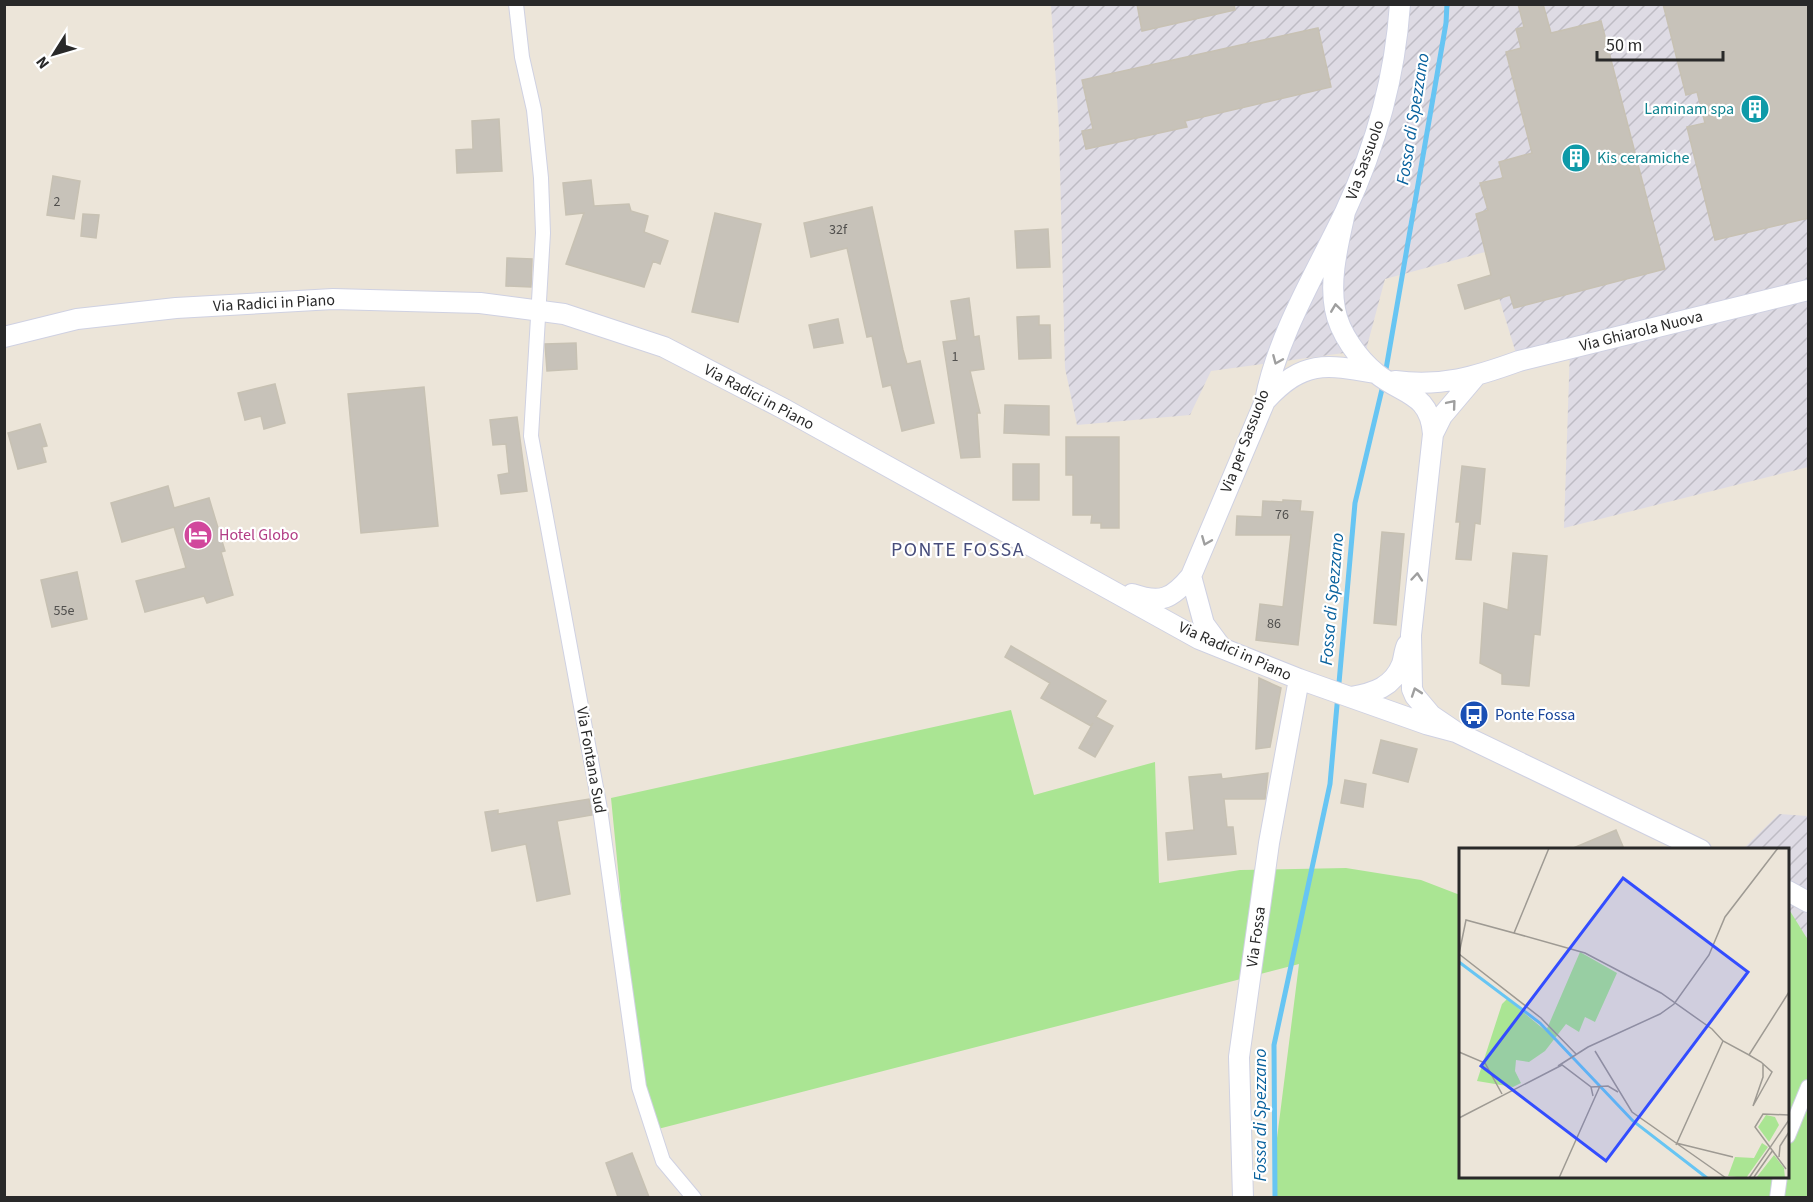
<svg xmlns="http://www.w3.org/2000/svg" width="1813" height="1202" font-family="'Source Sans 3',sans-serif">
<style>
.industrial{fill:url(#industrial-furrows)}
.grass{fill:#aae593}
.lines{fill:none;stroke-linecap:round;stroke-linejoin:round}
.stream{stroke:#67c5f3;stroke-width:5}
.building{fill:#c7c2b9;stroke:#c7c1b3;stroke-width:1.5}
.street-casing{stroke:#cfd1e2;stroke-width:16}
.secondary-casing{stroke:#cfd1e2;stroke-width:22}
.street{stroke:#fff;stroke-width:14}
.secondary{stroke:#fff;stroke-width:20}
.oneway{stroke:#9f9f9f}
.labels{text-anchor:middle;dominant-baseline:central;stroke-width:4.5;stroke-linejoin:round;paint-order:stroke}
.number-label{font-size:14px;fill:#504f4d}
.culture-label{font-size:16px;fill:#0d838f;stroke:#fff;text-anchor:end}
.street-label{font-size:16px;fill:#292929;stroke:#fff}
.hotel-label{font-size:16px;fill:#b23c85;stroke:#fff;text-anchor:start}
.transit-label{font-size:16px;fill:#164399;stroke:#fff;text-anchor:start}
.water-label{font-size:18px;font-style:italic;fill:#08619d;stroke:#fff}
.quarter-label{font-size:20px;letter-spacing:1.5px;fill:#474d7b;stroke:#fff}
.inset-river{fill:none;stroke:#67c5f3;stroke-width:3}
.inset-road{fill:none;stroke:#9e9a93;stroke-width:1.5}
.view{fill:#334dff;fill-opacity:0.15;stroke:#334dff;stroke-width:3}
.inset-edge{fill:none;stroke:#292929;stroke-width:3}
</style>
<defs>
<pattern id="industrial-furrows" width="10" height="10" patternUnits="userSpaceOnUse" patternTransform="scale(1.5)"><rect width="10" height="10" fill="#dedbe4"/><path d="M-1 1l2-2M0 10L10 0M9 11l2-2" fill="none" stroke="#bebcc4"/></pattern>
</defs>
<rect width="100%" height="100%" fill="#ece5d9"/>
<!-- industrial -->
<path class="industrial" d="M1051 5H1808V467L1564 528 1570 348 1518 360 1485 252 1385 279 1366 350 1211 371 1190 415 1077 425 1065 368 1059 129Z
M1779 814 1808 816V940L1788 910V850H1742Z"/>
<!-- grass -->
<path class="grass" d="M1011 710 1034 795 1155 762 1159 883 1240 870 1346 868 1421 880 1460 895V1176H1788V910L1790 911 1808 940V1197H1277L1275 1154 1299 964 654 1130 639 1083 611 798Z"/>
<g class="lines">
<!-- stream -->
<path class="stream" d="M1385 375 1446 23 1447 4
M1275 1198 1274 1045 1330 784 1355 503 1383 385"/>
</g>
<!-- building -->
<path class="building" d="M1137 4H1234L1235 10 1142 31Z
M1518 4H1543L1551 33 1601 21 1665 269 1514 308 1510 295 1465 309 1458 285 1491 275 1476 214 1488 210 1480 183 1503 178 1499 162 1532 153 1506 52 1521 48 1516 29 1524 27Z
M1663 4H1809V218L1715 240 1687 127 1705 123 1697 92 1686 95Z
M1318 28 1331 87 1185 121 1187 127 1086 149 1082 131 1093 129 1082 80Z
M499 119 502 171 457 173 456 150 473 149 472 121Z
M53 176 80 181 74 219 47 215Z
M591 180 594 206 629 204 631 211 648 216 644 232 668 241 660 264 653 261 644 287 566 264 584 213 566 215 563 183Z
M872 207 903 350 907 364 920 361 934 423 902 431 891 385 883 387 872 336 867 337 847 248 811 257 804 223Z
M715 213 761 224 738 322 692 312Z
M83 214 99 215 96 238 81 236Z
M1048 229 1050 267 1017 268 1015 231Z
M507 258 532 259 531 287 506 286Z
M969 298 974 337 979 336 984 369 970 371 980 413H977L980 457 961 458 943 342 957 340 951 301Z
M1039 316V325H1050L1051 358 1019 359 1017 317Z
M838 319 843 343 814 348 809 325Z
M576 343 577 369 547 371 545 344Z
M275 384 285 423 264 429 261 416 245 420 238 393Z
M424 387 438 526 361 533 348 394Z
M1005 405 1049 406V435L1004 433Z
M517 417 527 491 501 494 498 475 509 473 506 444 493 445 490 420Z
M40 424 47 446 42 447 46 462 18 469 8 433Z
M1066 437H1119V528H1101V523H1091L1092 515H1073V475H1066Z
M1013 464H1039V500H1013Z
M1462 466 1485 469 1480 524 1475 523 1471 560 1456 559 1460 522H1456Z
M168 486 174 508 209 498 225 551 221 552 233 595 207 603 204 596 145 612 136 581 186 568 174 527 122 542 111 503Z
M1283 500 1301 501 1300 511 1313 512 1298 645 1256 640 1260 604 1283 607 1291 535H1236L1237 516 1262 517 1263 501 1283 502Z
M1382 532 1404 534 1396 625 1374 623Z
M1513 553 1547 556 1540 635 1534 634 1529 686 1502 684V674L1480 663 1484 603 1508 610Z
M77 572 87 619 52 627 41 580Z
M1011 646 1106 701 1096 717 1113 726 1095 757 1079 748 1093 723 1091 726 1041 698 1050 683 1005 657Z
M1259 678 1281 688 1270 747 1256 749Z
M1381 740 1417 749 1408 782 1373 773Z
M1268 773 1265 799H1224L1227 827H1233L1236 854 1168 860 1166 833 1194 830 1189 777 1221 774 1222 779Z
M1345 780 1366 784 1363 807 1341 803Z
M589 799 592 815 557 821 570 894 537 901 526 844 492 851 485 812 498 810V814Z
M1616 830 1624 849H1571Z
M632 1153 649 1197H618L606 1163Z"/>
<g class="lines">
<!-- street casing -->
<g class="street-casing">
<path id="street" d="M516 4 522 57 534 110 541 178 543 233 531 436 600 809 639 1087 663 1161 694 1198
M1788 1136 1808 1087
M1777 1198 1780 1176"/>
</g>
<!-- secondary casing -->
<g class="secondary-casing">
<path id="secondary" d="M1345 212C1339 242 1329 277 1335 309 1339 332 1358 359 1377 374 1403 395 1430 393 1433 434L1411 635 1412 689 1415 696 1431 715 1456 732 1701 850
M4 337 77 319 176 308 333 299 480 303 564 314 664 347 786 410 1199 639 1299 679 1426 724 1456 732
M1395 381C1442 387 1475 377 1519 361L1808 290
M1266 400C1303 360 1325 364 1375 373
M1433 434 1442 416 1475 377
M1191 576 1204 624 1221 647
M1132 594C1161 604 1172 599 1191 576L1265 401C1277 336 1317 271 1345 212 1376 146 1395 77 1400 4
M1351 697C1374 693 1393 687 1402 664 1404 658 1404 651 1407 645
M1788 891 1808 902
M1243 1198 1239 1057 1269 843 1299 679"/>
</g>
<!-- street -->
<use href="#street" class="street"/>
<!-- secondary -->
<use href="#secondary" class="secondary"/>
</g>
<!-- one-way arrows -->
<defs><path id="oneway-chevron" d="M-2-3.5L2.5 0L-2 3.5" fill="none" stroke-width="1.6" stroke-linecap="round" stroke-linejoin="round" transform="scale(1.5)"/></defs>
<g class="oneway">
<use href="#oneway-chevron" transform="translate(1336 308) rotate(-98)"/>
<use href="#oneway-chevron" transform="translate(1277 360) rotate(113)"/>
<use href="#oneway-chevron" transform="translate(1452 404) rotate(-50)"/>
<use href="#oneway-chevron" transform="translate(1206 541) rotate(112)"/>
<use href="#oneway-chevron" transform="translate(1417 577) rotate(-85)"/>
<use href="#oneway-chevron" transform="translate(1416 692) rotate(-109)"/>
</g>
<!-- icons -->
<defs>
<g id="building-disc" transform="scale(1.5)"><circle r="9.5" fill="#0f9aa8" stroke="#fff"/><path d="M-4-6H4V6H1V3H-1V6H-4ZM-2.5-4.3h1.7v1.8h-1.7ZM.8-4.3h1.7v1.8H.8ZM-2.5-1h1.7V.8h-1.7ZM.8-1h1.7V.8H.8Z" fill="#fff"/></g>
<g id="hotel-disc" transform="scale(1.5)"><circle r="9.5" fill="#d1479c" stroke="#fff"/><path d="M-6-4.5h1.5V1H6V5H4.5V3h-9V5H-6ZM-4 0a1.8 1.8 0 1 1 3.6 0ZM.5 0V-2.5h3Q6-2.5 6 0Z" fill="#fff"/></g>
<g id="bus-disc" transform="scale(1.5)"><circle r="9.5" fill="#1a4fb4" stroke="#fff"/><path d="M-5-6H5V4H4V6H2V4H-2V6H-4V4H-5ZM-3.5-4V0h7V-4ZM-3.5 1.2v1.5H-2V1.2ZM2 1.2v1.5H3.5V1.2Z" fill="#fff"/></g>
</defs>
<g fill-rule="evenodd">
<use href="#building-disc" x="1755" y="109"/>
<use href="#building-disc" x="1576" y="158"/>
<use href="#hotel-disc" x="198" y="535"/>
<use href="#bus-disc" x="1474" y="715"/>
</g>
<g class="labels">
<!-- number labels -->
<g class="number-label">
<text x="57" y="202">2</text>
<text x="838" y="230">32f</text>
<text x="955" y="357">1</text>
<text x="1282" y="515">76</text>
<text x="64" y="611">55e</text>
<text x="1274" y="624">86</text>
</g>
<!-- culture labels -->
<g class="culture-label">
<text x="1734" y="109">Laminam spa</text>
<text x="1597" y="158" text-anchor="start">Kis ceramiche</text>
</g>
<!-- street labels -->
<g class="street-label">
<text transform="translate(1365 160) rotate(-70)">Via Sassuolo</text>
<text transform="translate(274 303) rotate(-3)">Via Radici in Piano</text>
<text transform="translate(1641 331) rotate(-14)">Via Ghiarola Nuova</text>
<text transform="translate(759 397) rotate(28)">Via Radici in Piano</text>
<text transform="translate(1245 441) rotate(-69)">Via per Sassuolo</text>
<text transform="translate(1235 651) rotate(24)">Via Radici in Piano</text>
<text transform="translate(591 760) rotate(80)">Via Fontana Sud</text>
<text transform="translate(1256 937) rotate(-82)">Via Fossa</text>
</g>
<!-- hotel labels -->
<g class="hotel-label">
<text x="219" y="535">Hotel Globo</text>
</g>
<!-- transit labels -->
<g class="transit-label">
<text x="1495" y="715">Ponte Fossa</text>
</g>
<!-- water labels -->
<g class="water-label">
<text transform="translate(1413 119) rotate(-81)">Fossa di Spezzano</text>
<text transform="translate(1332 599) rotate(-85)">Fossa di Spezzano</text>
<text transform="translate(1260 1115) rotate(-90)">Fossa di Spezzano</text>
</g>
<!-- quarter labels -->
<g class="quarter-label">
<text x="958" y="550">PONTE FOSSA</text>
</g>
</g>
<!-- overview -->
<g transform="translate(1459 848)">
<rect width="330" height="330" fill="#ece5d9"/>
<path d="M121 104 158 125 136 174 126 169 120 184 107 176 86 203 70 214 57 212 56 223 62 235 54 239 18 233 43 156 48 151 87 183ZM307 267 316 269 320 277 310 294 299 279ZM303 295 309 299 287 330 269 328 276 309 295 310ZM315 307 325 320 326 330H297Z" fill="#aae593"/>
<path class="inset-river" d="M0 114 81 175 174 273 248 330"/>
<path class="inset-road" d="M55 85 126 105 202 145 253 181 264 193 290 207 330 144M0 106 7 72 55 85 90 0M0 106 82 170 117 206M136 203 173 264 267 330M0 204 26 215 43 246M290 207 302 214 313 224 294 258 304 229V216M99 218 129 199 201 166 215 156 250 107 266 69 319 0M132 239 149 238 159 244M0 270 103 217 132 239 134 248M217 295 274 309M217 297 264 193M320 309 321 298 330 284M327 321 296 279 304 266 330 267M295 329 314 302M100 330 141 238M290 330 330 272"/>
<path class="view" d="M164 30 289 124 147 313 22 218Z"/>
<rect width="330" height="330" class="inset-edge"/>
</g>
<!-- border -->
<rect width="1813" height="1202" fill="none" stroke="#292929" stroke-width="12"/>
<!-- north arrow -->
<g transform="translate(54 54) rotate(233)" stroke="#ffffff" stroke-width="4.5" paint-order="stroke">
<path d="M0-4.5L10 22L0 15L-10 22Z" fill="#292929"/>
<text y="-9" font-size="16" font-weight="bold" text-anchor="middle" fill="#292929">N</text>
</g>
<!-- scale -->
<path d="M1597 51v9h126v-9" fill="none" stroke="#292929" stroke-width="3"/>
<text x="1606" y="51" font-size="18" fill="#292929" stroke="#ffffff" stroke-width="4.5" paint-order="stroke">50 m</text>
</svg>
